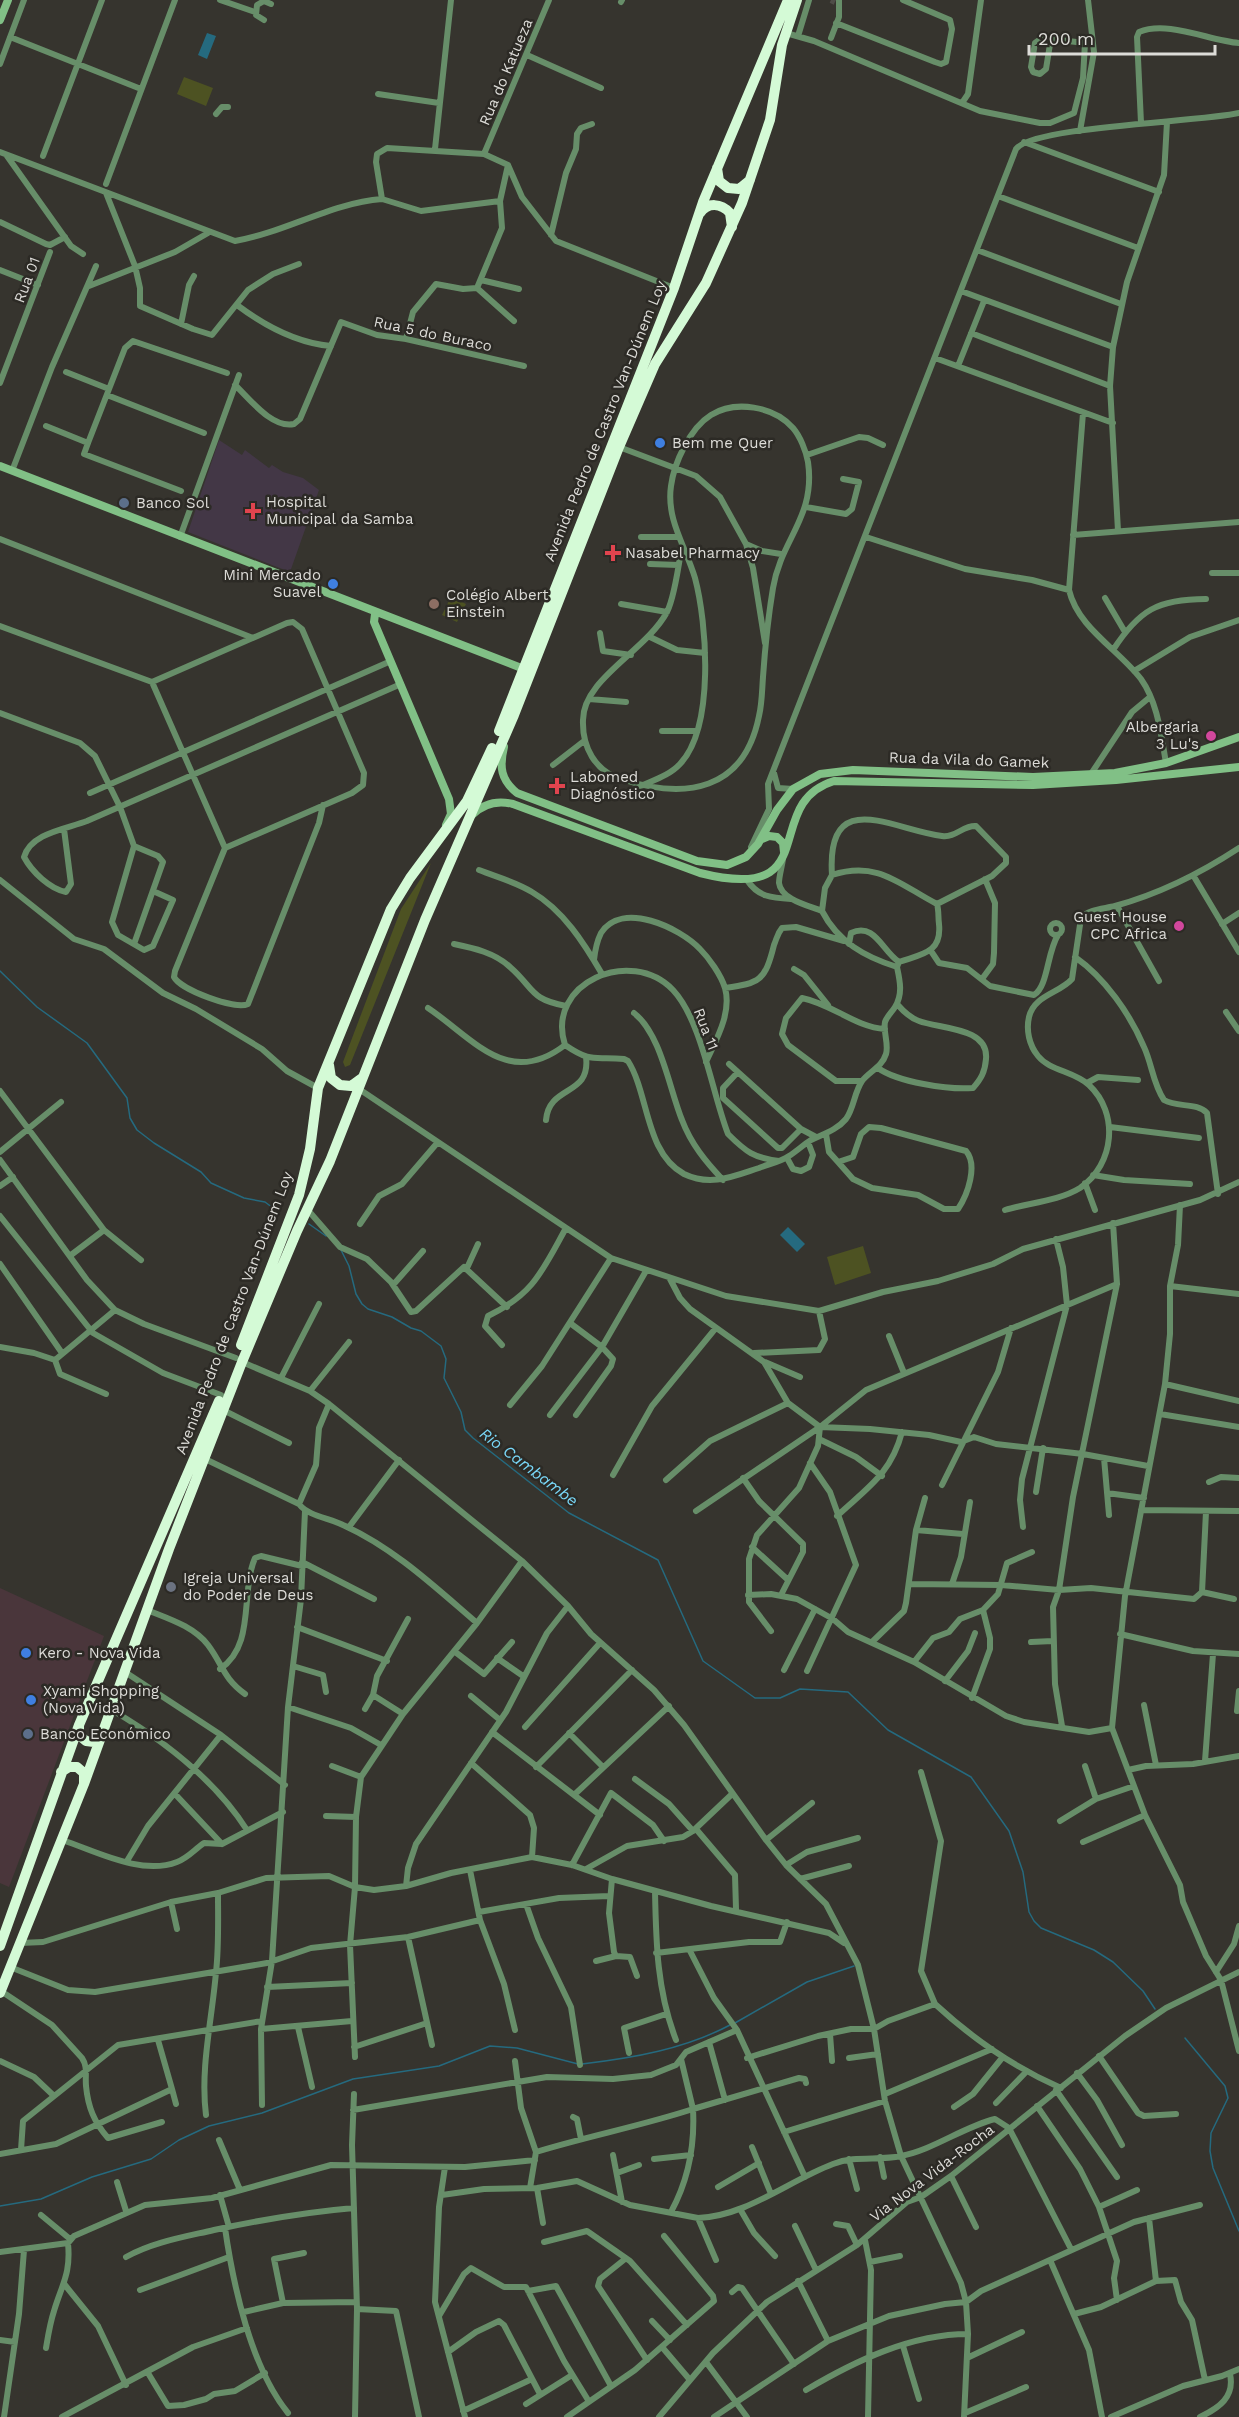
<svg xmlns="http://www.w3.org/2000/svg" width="1239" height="2417" font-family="'Work Sans',sans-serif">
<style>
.commercial{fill:#4a363b}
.medical{fill:#433746}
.green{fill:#4d5222}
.water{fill:#256a7f}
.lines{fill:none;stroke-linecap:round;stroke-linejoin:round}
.stream{stroke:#256a7f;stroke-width:1.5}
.street-tunnel{stroke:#4f4d48;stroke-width:6;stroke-dasharray:6 3;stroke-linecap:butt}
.street{stroke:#678e69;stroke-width:6}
.secondary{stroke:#81c086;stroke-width:8}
.highway{stroke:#d4fad6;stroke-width:10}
.shop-dot{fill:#3f7fe0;stroke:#2c2a25;stroke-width:2}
.service-dot{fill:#5c6f8a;stroke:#2c2a25;stroke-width:2}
.health-dot{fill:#e0444e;stroke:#2c2a25;stroke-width:2}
.education-dot{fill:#8d6e63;stroke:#2c2a25;stroke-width:2}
.hotel-dot{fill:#d1479c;stroke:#2c2a25;stroke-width:2}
.worship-dot{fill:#6b7280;stroke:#2c2a25;stroke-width:2}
.labels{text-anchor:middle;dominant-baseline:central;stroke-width:5;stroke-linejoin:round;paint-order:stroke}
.street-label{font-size:15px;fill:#dddcd8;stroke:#2c2a25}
.poi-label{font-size:15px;fill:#dddcd8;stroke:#2c2a25;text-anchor:start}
.water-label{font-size:16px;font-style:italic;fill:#79d7f7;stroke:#2c2a25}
</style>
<rect width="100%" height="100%" fill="#36342e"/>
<!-- commercial -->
<path class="commercial" d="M0 1588 104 1636 9 1887 0 1883Z"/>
<!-- medical -->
<path class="medical" d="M219 440 242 455 245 450 269 468 272 465 283 472 303 478 319 490 290 572 188 532Z"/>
<!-- green -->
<path class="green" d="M184 77 213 88 206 106 177 94Z
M451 597 466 604 457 622 442 615Z
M431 863 350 1065 345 1067 343 1062 401 909Z
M863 1246 871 1273 835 1285 827 1257Z"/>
<!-- water -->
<path class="water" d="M207 33 216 36 207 59 198 55Z
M788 1227 805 1244 797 1252 780 1235Z"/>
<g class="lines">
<!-- stream -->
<path class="stream" d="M0 971 37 1007 87 1043 127 1098 130 1118 137 1130 154 1143 201 1172 211 1183 244 1198 265 1202 277 1211
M309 1224 326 1236
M341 1250 349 1266 356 1294 362 1304 368 1309 392 1317 411 1328 421 1331 441 1346 446 1359 444 1378 461 1412 465 1430 473 1438 569 1513 658 1560 703 1661 755 1698H780L800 1689 848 1692 888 1730 971 1777 1009 1831 1023 1872 1029 1912 1034 1921 1041 1928 1094 1950 1113 1962 1143 1991 1155 2009
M735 2023 807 1982 854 1966
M1185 2038 1225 2086 1228 2098 1211 2133 1210 2151 1213 2168 1239 2231
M582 2064C633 2058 685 2049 730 2025
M0 2206 41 2199 92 2177 151 2159 179 2140 209 2126 262 2113 353 2079 439 2066 490 2046 517 2048 578 2064"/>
<!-- street-tunnel -->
<path class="street-tunnel" d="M831 0 835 2"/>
<!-- street -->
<path class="street" d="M220 0 255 12
M621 2 622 0
M264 20 256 15 257 5 264 1 271 4
M836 23 935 62 941 64 946 62 952 29 950 20 903 0
M786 33 814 41 980 111 1040 123H1050L1074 113 1083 78 1085 43 1042 38 1035 43 1031 67 1033 72 1040 74 1046 69 1051 38
M798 36 809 0
M10 37 141 89
M831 38 839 17V0
M527 55 601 88
M0 64 24 0
M378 94 439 103
M962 103 968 94 981 0
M216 114 222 107H228
M1141 123 1137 37 1139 32C1168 20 1210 41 1239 43
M1080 131 1094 52 1088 0
M1024 142 1159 192
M435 149 451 0
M0 152 235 241C286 232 331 203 382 199L376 162 377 154 387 148 484 154 508 165 522 197 556 241 674 288
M484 154 549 0
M7 156 71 246 83 254
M43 156 102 0
M106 184 175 0
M106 193 135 266 140 288V306L193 329 212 335 248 290 273 274 299 264
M998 196 1138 248
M382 199 421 211 500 201
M0 222 46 244 50 245 65 237
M551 235 566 173 576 149 577 134 581 128 592 124
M977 250 1121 304
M0 270 38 285
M481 280 519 289
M89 286 175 252 208 233
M477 288 514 321
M961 291 1113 347
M237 305C265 326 296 343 331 346
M181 324 189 285 194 276
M971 333 1110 386
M406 339 413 312 436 284 463 289 477 288 502 228 500 201 508 165
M935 358 1113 423
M958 366 984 301
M66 372 109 389
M0 383 50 252
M235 385C249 398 272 429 294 424L300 419 341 322 377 335 406 339 524 366
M107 395 204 433
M1083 413 1069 590C1078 628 1118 649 1141 679 1158 703 1161 735 1166 763
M46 426 88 443
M619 447 696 476 720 497 746 544 753 568 765 643
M807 455 859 437 868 438 883 445
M12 471 52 367 96 266
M181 491 84 454 88 443 125 348 133 341 227 373
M806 507 846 514 852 509 859 482 843 479
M1118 531 1110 386 1113 347 1127 282 1164 175 1167 122
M1073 535 1239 522
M180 537 239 375
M641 537H678
M866 537 965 569 1032 580 1069 590
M0 539 253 638
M746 544 762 551 781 554
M650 564 678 565
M1212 573H1239
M1105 598 1125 632
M621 604 667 612
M0 626 152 682 287 623 293 622 302 629 364 773 363 785 352 793 225 848 175 971 174 977C181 990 235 1010 248 1004L319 823 323 805
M600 633 603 651 631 655
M650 637 677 650 705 653
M1113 650C1139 610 1158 599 1206 599
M1134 671 1190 637 1239 620
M152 682 225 848
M589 699 626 702
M0 713 80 743 95 756 120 807 134 846 112 922 118 935 144 950 153 946 173 900 153 891
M662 731H696
M553 765 584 741
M774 773 778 788 793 789
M1091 774 1132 712 1150 697
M641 786C654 780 670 775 680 764 715 727 707 623 695 578 686 547 666 520 671 486 674 463 690 428 711 415 735 400 774 406 793 428 800 436 806 451 808 462 816 517 781 539 773 588 768 618 765 648 763 677 762 690 762 704 759 716 744 791 686 800 621 779 595 771 582 747 583 720 583 679 646 651 667 612 675 596 679 563 682 544
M90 793 391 661
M64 829 71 884 66 892C50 889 32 872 24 857 31 833 66 829 87 821L401 684
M751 847 769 809 768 784 1016 149C1032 126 1203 122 1239 113
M479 870C497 877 516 882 532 892 563 910 584 943 602 974
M832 875C826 785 893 830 942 836 956 838 963 825 976 826L1006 857V863L992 876 937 904
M1193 875 1239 952
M0 880 74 939 104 949 163 993 196 1009 262 1049 287 1071 318 1088
M747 880C758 897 772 898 791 899
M1117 906 1159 981
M822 911 825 888 832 875C878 860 900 885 937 904 939 911 938 917 939 924 942 953 922 954 899 962L897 967
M1050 929a6 6 0 1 1 12 0a6 6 0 1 1-12 0Z
M1222 924 1239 913
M134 944 163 862 158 856 134 846
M454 944C474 948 495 953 510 967 535 989 529 999 566 1006
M849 944 851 933C875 922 882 951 899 962
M931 951 939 963 967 968 990 986 1034 995C1048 987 1047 952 1058 935
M1075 957C1105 978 1130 1014 1144 1047 1152 1064 1153 1084 1164 1100 1177 1108 1197 1102 1207 1113L1218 1194
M594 960C595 951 597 941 601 933 622 900 680 928 700 949 709 958 721 975 725 988 732 1013 716 1040 706 1062
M794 969 804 975 828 1005
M982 979 993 964 994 953 995 903 985 879
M725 988C760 983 765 981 774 945 777 938 777 934 782 928L796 927 844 941
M428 1008C473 1038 508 1089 565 1045
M1226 1012 1239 1031
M634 1013C661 1034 669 1088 682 1120 691 1144 706 1162 723 1180
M729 1064 801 1129 816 1137
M878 1068C897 1082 949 1090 973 1088 981 1079 985 1072 986 1059 989 1027 940 1029 919 1021 910 1018 903 1011 897 1004
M737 1073 723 1088V1098L778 1148H782L801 1129
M862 1081H836L788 1045 782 1034 786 1018 802 998C832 1004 855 1027 885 1029
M1087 1083 1098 1077 1138 1080
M359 1089 611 1258 726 1296 819 1311 883 1292 938 1281 993 1264 1023 1249 1200 1200 1239 1182
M0 1091 104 1230 141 1260
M546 1120C549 1084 591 1097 586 1057
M869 1127 881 1128 966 1151C978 1165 968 1194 958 1209H944L918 1195 872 1188 853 1179 838 1162 853 1157 861 1134Z
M1110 1127 1199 1138
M826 1134 829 1152 838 1162
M0 1152 61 1102
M787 1158 793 1169 801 1171 809 1167 813 1155 808 1142
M0 1160 87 1280 115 1310 144 1324 236 1358
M779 1161C754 1158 746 1152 728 1134 712 1093 702 1021 673 990 631 946 545 983 565 1045 593 1064 594 1056 624 1059L628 1061C649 1094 645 1153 684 1174 711 1187 734 1176 759 1168 769 1164 780 1162 789 1156 797 1151 803 1145 811 1140 823 1134 837 1130 846 1119 854 1108 854 1093 862 1081 870 1071 882 1067 886 1054 889 1044 883 1032 885 1022 887 1016 892 1012 895 1007 903 994 900 981 897 967 865 957 838 942 822 911 810 906 781 900 779 883 779 876 782 867 783 859
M1093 1175 1124 1180 1190 1184
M1085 1183 1095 1210
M0 1186 13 1177
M1180 1205 1178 1245 1170 1286V1334L1165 1384 1125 1596 1112 1728 1145 1815 1180 1885 1183 1902 1206 1956 1221 1980 1239 2051
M307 1209 340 1247 367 1259 391 1282 411 1312 416 1311 464 1267 507 1307
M1005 1210C1028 1203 1059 1201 1080 1188 1115 1164 1119 1113 1089 1085 1074 1071 1050 1071 1038 1056 1029 1045 1026 1030 1029 1017 1034 995 1060 993 1072 979L1081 918C1089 909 1104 909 1115 906 1159 894 1201 873 1239 848
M0 1216 93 1333 163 1373 221 1395
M360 1224 379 1196 402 1184 438 1142
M71 1255 104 1230
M0 1264 62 1353
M467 1268 478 1244
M670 1279 680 1298 690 1309 764 1362 788 1403 820 1427 870 1429 929 1435 961 1442 974 1437 996 1444 1083 1454 1148 1466
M393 1285 423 1251
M1170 1286 1239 1294
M570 1323 602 1347 613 1359 611 1366 576 1415
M889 1336 904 1373
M502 1345 485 1326 488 1316C534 1294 542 1271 566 1228
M0 1347 34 1353 55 1360
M754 1353 819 1350 825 1339 819 1311
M55 1360 115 1310
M55 1360 60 1374 106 1394
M242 1362 310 1391 329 1404 522 1561 568 1606 591 1634 654 1690 684 1725 766 1840 786 1865 826 1904 858 1965 874 2029 885 2101 901 2156 961 2283 966 2302 968 2334 964 2417
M765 1362 800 1377
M281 1378 319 1304
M1165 1384 1239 1401
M310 1391 349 1342
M510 1405 542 1366 611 1258
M223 1410 289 1443
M1160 1414 1239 1427
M550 1415 602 1347 646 1271
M819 1439 856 1457 882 1476
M1104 1458 1109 1515
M205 1459 299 1504C308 1516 329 1518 343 1525 394 1548 435 1587 477 1623
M613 1475 652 1406 715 1329
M743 1478 759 1501 803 1544V1552L781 1595
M666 1480 710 1441 788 1403
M1209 1482 1221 1477 1239 1478
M942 1485 998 1372 1011 1328
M1036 1492 1043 1448
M1107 1493 1144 1498
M299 1504 316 1465 319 1428 329 1404
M1141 1510 1239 1511
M696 1511 820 1427 866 1390 1117 1284
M837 1516C867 1488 891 1474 902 1432
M349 1527 399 1460
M1023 1527 1020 1500 1022 1479 1067 1305 1063 1267 1056 1239
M916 1530 963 1534
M752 1547 787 1579
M302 1562 374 1599
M910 1584 1001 1585 1059 1590 1091 1588 1194 1599 1202 1592 1206 1512
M952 1584 961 1557 970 1502
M1202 1592 1234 1599
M748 1595 771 1594 797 1599 833 1619 848 1632 914 1662 1006 1716 1024 1722 1089 1732 1112 1728
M147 1610C169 1619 193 1626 208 1645 223 1665 223 1678 245 1694
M297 1627 387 1661
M771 1631 749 1602V1559L757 1535 799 1488 818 1446 820 1427
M1120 1634 1193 1651 1239 1654
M872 1642 904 1611 906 1603 916 1530 925 1498
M1031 1642 1053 1641
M454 1651 484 1674 512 1642
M497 1658 523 1676
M914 1662 933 1638 949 1632 960 1619 983 1610 998 1594 1007 1563 1032 1552
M293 1666 323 1675 326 1692
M220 1669C256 1645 240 1593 255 1558L261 1556 302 1566
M784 1670 815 1609
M807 1671 856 1565 830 1492 810 1463
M125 1672 221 1735 285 1785
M945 1681 968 1651 975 1633
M373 1695 403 1714
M471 1696 500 1720
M972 1698 990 1649V1638L983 1610
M1144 1705 1156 1765
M288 1707 351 1728 381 1745
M365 1709 373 1695 377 1676 408 1619
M112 1710C163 1740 215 1780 247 1830
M1237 1711 1239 1691
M1062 1726 1055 1684 1053 1607 1059 1590 1073 1497 1117 1284 1113 1223
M525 1727 600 1643
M492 1732 600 1815
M569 1733 603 1767
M1205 1761 1213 1654
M471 1763 530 1815 534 1828 532 1857
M332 1766 361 1777
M1085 1766 1096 1799
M536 1767 632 1670
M1128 1770 1146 1766 1193 1764 1239 1756
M921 1772 941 1841 921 1971 935 2004
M635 1779 669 1804 693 1831
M175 1794 222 1844
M574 1795 669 1706
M326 1816 356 1817
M1060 1821 1096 1799 1134 1786
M696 1829 735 1875 736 1909
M62 1840C96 1851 141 1876 177 1862 188 1858 195 1849 204 1843L222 1844 283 1812
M766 1840 812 1803
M1083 1842 1145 1815
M127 1861 148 1826 221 1735
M572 1865 611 1793 653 1825 664 1841
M786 1865 807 1852 858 1838
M586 1869 627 1846 683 1837 693 1831 731 1795
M470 1870 480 1920 504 1984 515 2030
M612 1879 609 1913 614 1952 616 1956 630 1957 637 1976
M800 1879 849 1866
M406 1886 408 1868 416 1844 506 1712 547 1633 568 1606
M655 1891C656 1943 657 1991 676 2040
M171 1902 177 1929
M526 1904 538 1938 571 2007 580 2065
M479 1912 559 1898 609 1896
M408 1937 432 2045
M20 1943 43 1942 171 1902 218 1893 266 1878 329 1876 355 1887 374 1890 406 1886 451 1873 532 1857 572 1865 612 1879 711 1906 829 1933 844 1943
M690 1951 714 1998 737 2030 805 2177
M656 1953 749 1942H780L787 1922
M596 1961 616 1956
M10 1967 68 1990 95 1992 267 1963 311 1948 408 1937 480 1920
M1216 1972 1234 1944 1239 1926
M267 1987 352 1983
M1 1991 52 2025 82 2058C88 2067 85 2075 86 2086 88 2107 94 2122 108 2138L162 2122
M298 2027 312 2087
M261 2029 352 2021
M830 2034 832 2061
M709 2042 725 2100
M354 2047 427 2023
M629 2053 624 2028 666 2014
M1099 2056 1138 2113 1144 2116 1176 2114
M355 2057 350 1945 355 1887 356 1817 361 1777 403 1714 477 1623 522 1561
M747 2058 818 2036 851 2029H874L888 2021 935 2004C973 2039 1013 2067 1061 2088
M849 2058 878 2054
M0 2061 34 2077 53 2095
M515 2061 521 2108 536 2152 530 2188
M1077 2073 1097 2100 1122 2145
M172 2089 176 2104
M1056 2090 1117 2177
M354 2094 352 2145 357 2309 355 2417
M885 2094 992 2049
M996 2103 1026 2072
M262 2105 261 2029 272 1961 288 1707 301 1599 305 1511
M1037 2106 1080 2169 1099 2207 1117 2261 1114 2278 1117 2300
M954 2107 973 2094 1002 2058
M353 2110 547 2077 613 2079 651 2075 676 2065 686 2052 737 2030
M206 2115C200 2068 212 2020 216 1972 219 1946 218 1919 218 1893
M573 2117 577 2119 581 2139
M784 2132 885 2101
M219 2140 240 2190
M752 2147 771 2194
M21 2150 23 2121 118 2045 262 2021
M536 2152C588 2136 641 2126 693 2109L681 2059
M0 2154 56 2144 172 2089 158 2040
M613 2155 622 2202
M880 2157 884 2177
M654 2159 691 2155
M849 2159 857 2189
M445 2167 439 2207 435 2302 465 2417
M617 2173 639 2165
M951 2176 976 2227
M117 2182 126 2211
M718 2187 759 2163
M537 2188 543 2223
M220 2195 229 2227
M442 2195 484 2189 537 2188 577 2181 630 2205 698 2218C747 2216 788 2181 833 2164 856 2155 878 2161 901 2156 933 2150 963 2127 995 2119L1009 2128 1071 2249
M1099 2207 1137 2190
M740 2209 754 2233 775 2256
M671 2212C689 2179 695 2146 693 2109L799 2078 805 2079 806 2083
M41 2215 70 2239
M698 2218 716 2260
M1149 2218 1156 2281
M836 2224 848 2226 857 2245
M795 2226 816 2270
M225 2228C233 2284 251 2368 288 2413
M865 2240 871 2270 868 2417
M544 2242 587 2231 630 2261 687 2325
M0 2252 68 2243 74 2236 145 2205 212 2198 331 2165 465 2167 535 2160
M126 2257C153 2242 184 2237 214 2230 260 2220 307 2212 354 2208
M625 2259 600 2279 598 2286 647 2360
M1050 2260 1089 2350 1102 2417
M870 2262 900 2256
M798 2281 828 2341
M65 2285 98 2326 126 2385
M140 2290 229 2257
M528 2291 556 2286 611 2386
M732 2292 738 2287 742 2288 794 2364
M283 2303 274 2259 304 2253
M357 2309 396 2311 419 2417
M244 2312 283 2303 356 2302
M1074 2314 1101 2307 1156 2281 1175 2280 1181 2302 1192 2320 1205 2380
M439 2316 464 2274 471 2268 504 2287H526L564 2361 588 2400
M652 2321 670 2340
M0 2340 15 2342
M903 2346 919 2399
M662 2347 690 2380
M46 2348C48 2336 50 2323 54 2311 62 2284 71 2274 68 2243
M448 2352 476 2332 499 2321 504 2325 540 2394
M967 2358 1022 2332
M706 2362 747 2417
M148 2373 168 2406 184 2405 206 2399 214 2394 235 2391 265 2373
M806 2390C855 2361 911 2334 968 2334
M526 2404 572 2375
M463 2411 532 2379
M965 2413 1026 2387
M4 2417 19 2314 24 2250
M62 2417 193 2347 247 2328
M567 2417 635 2370 714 2301 713 2296 664 2236
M659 2417 713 2353 767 2302 857 2245 907 2202 921 2197 951 2176 1125 2036 1166 2008 1239 1972
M714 2417 828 2341 889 2316 945 2304 966 2302 981 2291 1134 2222 1200 2205
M1111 2417 1183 2386 1222 2376 1239 2369
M1200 2417C1219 2408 1235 2397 1230 2374"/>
<!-- secondary -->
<path class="secondary" d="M0 20 8 0
M0 466 524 669
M375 614 374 622 449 799 451 814 446 825
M504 747C499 767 501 780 517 793L697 861 727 865 746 857 758 844 777 810 793 789 820 774 853 770 1033 777 1115 773 1166 763 1239 737
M472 815C484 803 497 800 513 804L700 873C827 905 759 804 834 781L1033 785 1116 780 1239 767
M762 839 769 836 777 837 783 843 784 852"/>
<!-- highway -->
<path class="highway" d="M717 168 719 181 728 188 739 189 750 180
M700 213C708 202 721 203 730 213L732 227
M499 731 674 288 703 202 788 0
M329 1065 331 1078 340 1085 351 1086 362 1078
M241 1345 299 1195 310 1149 318 1088 391 909 410 878 467 801 492 748
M79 1725V1735L86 1741 94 1742 102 1736
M61 1772 69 1767H77L84 1773V1784
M0 1946 79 1725 219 1401
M0 1993 84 1784 169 1549 242 1362 297 1231 330 1161 425 920 514 715 619 447 655 364 706 283 742 203 770 120 782 45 797 0"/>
</g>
<!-- markers -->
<g class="shop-dot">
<circle cx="660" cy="443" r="6"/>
<circle cx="333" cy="584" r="6"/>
<circle cx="26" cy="1653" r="6"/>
<circle cx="31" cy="1700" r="6"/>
</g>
<g class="service-dot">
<circle cx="124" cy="503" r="6"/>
<circle cx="28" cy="1734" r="6"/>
</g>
<g class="health-dot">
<path d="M250 502h6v6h6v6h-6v6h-6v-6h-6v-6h6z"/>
<path d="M610 544h6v6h6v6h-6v6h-6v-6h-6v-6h6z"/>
<path d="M554 777h6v6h6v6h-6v6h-6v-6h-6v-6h6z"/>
</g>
<circle class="education-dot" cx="434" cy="604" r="6"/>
<g class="hotel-dot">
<circle cx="1211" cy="736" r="6"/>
<circle cx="1179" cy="926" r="6"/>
</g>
<circle class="worship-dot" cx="171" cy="1587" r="6"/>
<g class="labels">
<!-- street labels -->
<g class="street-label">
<text transform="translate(506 72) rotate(-67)">Rua do Katueza</text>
<text transform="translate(27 280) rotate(-69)">Rua 01</text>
<text transform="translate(433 334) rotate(12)">Rua 5 do Buraco</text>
<text transform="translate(605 421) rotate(-68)">Avenida Pedro de Castro Van-Dúnem Loy</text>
<text transform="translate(969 760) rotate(2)">Rua da Vila do Gamek</text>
<text transform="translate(706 1029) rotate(69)">Rua 11</text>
<text transform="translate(234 1313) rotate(-69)">Avenida Pedro de Castro Van-Dúnem Loy</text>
<text transform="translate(932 2173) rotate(-37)">Via Nova Vida-Rocha</text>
</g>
<!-- poi labels -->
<g class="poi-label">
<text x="672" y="443">Bem me Quer</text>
<text x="266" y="502">Hospital<tspan x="266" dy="17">Municipal da Samba</tspan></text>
<text x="136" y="503">Banco Sol</text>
<text x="625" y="553">Nasabel Pharmacy</text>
<text x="321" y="575" text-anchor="end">Mini Mercado<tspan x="321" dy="17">Suavel</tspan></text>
<text x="446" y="595">Colégio Albert<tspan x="446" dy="17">Einstein</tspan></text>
<text x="1199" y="727" text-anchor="end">Albergaria<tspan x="1199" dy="17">3 Lu's</tspan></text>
<text x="570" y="777">Labomed<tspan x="570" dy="17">Diagnóstico</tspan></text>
<text x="1167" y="917" text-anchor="end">Guest House<tspan x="1167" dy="17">CPC Africa</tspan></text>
<text x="183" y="1578">Igreja Universal<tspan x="183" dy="17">do Poder de Deus</tspan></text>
<text x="38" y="1653">Kero - Nova Vida</text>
<text x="43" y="1691">Xyami Shopping<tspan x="43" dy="17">(Nova Vida)</tspan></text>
<text x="40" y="1734">Banco Económico</text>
</g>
<!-- water labels -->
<g class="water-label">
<text transform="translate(529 1467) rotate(37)">Rio Cambambe</text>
</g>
</g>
<!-- scale -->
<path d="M1029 45v9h186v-9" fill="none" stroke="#dddcd8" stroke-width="3"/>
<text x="1038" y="45" font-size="18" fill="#dddcd8" stroke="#2c2a25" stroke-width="4.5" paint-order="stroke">200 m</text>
</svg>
